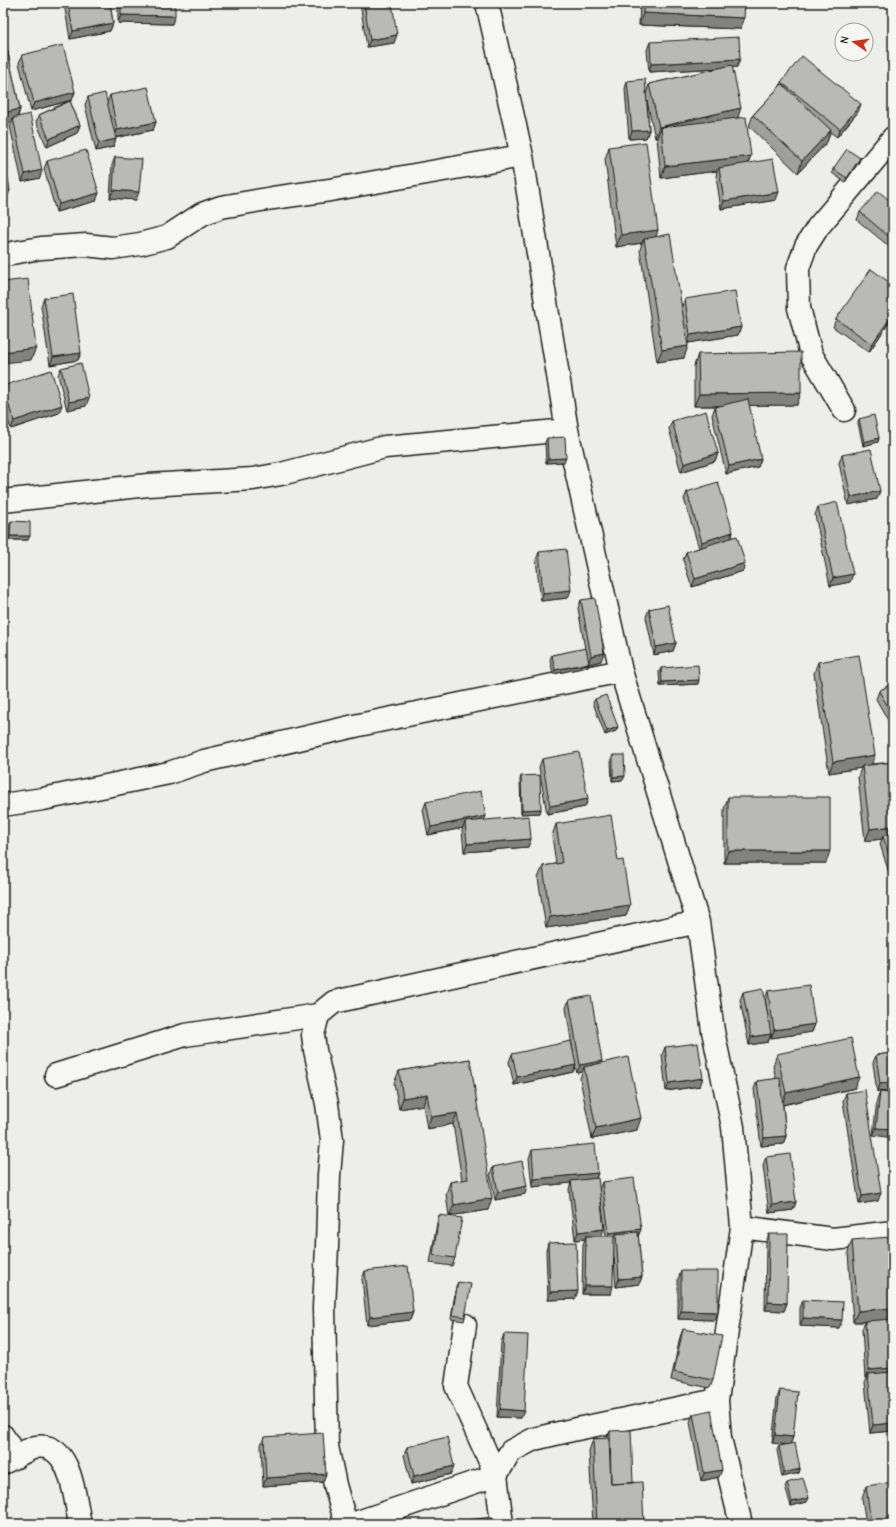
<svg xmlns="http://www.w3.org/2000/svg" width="896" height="1527" font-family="'Comic Neue',sans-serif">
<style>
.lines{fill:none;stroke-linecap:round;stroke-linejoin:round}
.minor-casing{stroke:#1c1c1c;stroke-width:25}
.minor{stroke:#f6f6f2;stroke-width:22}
.wall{fill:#9f9f9d;stroke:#1c1c1c;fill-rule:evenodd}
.shaded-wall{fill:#82827f;stroke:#1c1c1c}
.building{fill:#b9b9b6;stroke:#1c1c1c}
</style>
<rect width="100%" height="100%" fill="#edede9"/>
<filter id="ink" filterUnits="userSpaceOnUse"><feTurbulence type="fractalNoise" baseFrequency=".025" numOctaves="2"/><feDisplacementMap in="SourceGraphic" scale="8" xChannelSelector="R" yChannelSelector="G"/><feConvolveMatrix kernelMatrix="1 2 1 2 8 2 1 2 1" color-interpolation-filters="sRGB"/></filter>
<g filter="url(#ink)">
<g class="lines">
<!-- minor casing -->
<g class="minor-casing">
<path id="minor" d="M487 3 522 156 567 430 621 671 698 922 713 1031 733 1127 742 1227 717 1400 720 1438 741 1524
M3 256 12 253 41 248 86 245 113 248 140 244 167 237 202 214 221 207 273 198 330 190 522 156
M844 410 811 354 799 308 798 268 806 246 818 227 893 138
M3 501 148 485 253 479 281 474 385 447 567 430
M3 805 43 799 169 773 204 761 359 725 621 671
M56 1075 185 1035 318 1015
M742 1227 833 1239 893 1232
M465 1325 456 1386 496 1475 502 1524
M3 1436 16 1457
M3 1463C11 1459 28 1449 36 1447 72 1441 75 1501 80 1524
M346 1524 335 1485 327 1446 324 1308 327 1247 329 1175 332 1140 327 1104 315 1050 313 1035 318 1015 334 1002 698 922
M352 1524 496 1475 511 1451 534 1439 572 1430 717 1400"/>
</g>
<!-- minor -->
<use href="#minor" class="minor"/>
</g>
<!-- wall -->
<path class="wall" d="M64 3H110L113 23 110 31 70 39Z
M118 3H175L172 24 118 23Z
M360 3H392L394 43 367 47Z
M640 3H745L740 29 639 25Z
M3 30 20 109 18 117 40 178 22 182 10 126 12 122 3 124Z
M650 42 737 67H732L738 118 748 163 776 200 721 209 716 176 717 171 661 178 657 138H655L647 101 649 130 646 138 629 139 625 89 627 81 646 94 649 84 721 68 649 72 647 50Z
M22 55 75 92 72 100 70 101 80 125 77 133 47 147 36 122 39 115 69 101 31 111 19 63Z
M781 82 858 112 837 137 830 132 827 142 798 173 749 126 753 115 780 86Z
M110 95 156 122 153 130 115 138 116 139 113 147 96 151 85 105 88 97 107 103Z
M609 147 655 237 682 306 685 299 741 327 738 335 688 343 684 358 657 362 640 250 642 243 616 247 605 159Z
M115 157 136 200 110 198 112 165Z
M860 158 859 162 845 182 832 173 833 169Z
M47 161 96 201 56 212 44 169Z
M893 203V246L891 248 857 220 860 212Z
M44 298 81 353 78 360 50 365 41 306Z
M893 317 869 352 833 327 836 319Z
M698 354 797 405H749L758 467 726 474 712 415 715 407 720 406H694V366Z
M61 368 86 406 67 410 58 375Z
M3 386 59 413 11 429 3 405Z
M859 419 879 438 878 442 863 446 858 423Z
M672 421 718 453 715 461 681 472 669 429Z
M547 438 564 462 546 463 545 442Z
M842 455 877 499 848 505 839 463Z
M687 492 733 532 732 537 745 563 743 571 692 587 683 560 686 552 699 548 684 499Z
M818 507 850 582 830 586 815 515Z
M11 521 28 540H9V526Z
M539 552 568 598 541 601 536 560Z
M581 600 601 661 589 664 587 667 553 674 550 659 552 655 585 649 578 608Z
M649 609 676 643 673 651 654 655 646 617Z
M818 662 872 764 893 762V886L880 844 882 839 865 841 858 777 861 768 829 773 814 673Z
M661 668 698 684 660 686 659 672Z
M893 683V729L876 699 879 691Z
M595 699 616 731 605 735 593 703Z
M613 755 623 780 612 781 611 759Z
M542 759 588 799 585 807 547 814 539 767Z
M521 776 541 809 540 813 521 814 520 780Z
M728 797 826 863H724V809Z
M426 802 486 816 484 820 531 839 528 847 464 852 462 830 463 828 428 835 423 810Z
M556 824 626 916 546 928 538 878 543 866 556 864 552 836Z
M768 991 815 1024 812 1032 771 1038V1034L768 1042 749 1045 740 1000 743 992 769 1024 765 999Z
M569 1000 601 1063 637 1130 592 1139 580 1079 582 1072 577 1073 575 1066 573 1072 514 1085 509 1062 512 1054 573 1052 566 1008Z
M665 1047 700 1086 666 1091 662 1055Z
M893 1053V1090L880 1092 893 1093 873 1135 877 1100 880 1092H877L873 1063 876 1055Z
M777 1054 855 1088 783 1105 786 1136 783 1144 761 1146 754 1089 757 1081 776 1079 773 1066Z
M470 1059 488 1210 449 1216 446 1194 450 1182 462 1180 453 1124 427 1129 423 1105 399 1109 394 1083 399 1071Z
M846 1093 878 1201 859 1204 843 1101Z
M532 1150 598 1173 596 1178 599 1190 602 1182 641 1229 638 1235 642 1277 639 1284 616 1287 614 1258 611 1294H582L583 1244 585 1239 575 1240 569 1189 571 1183 532 1187 529 1158ZM601 1201 606 1236H602Z
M766 1157 796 1202 793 1210 769 1213 763 1165Z
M493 1167 525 1194 495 1200 490 1175Z
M439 1215 455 1258 452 1266 430 1263 437 1223Z
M769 1234 787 1303 784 1311 765 1310 766 1242Z
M852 1240 893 1272V1315L892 1319 893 1431 870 1433 865 1382 867 1378H865L862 1329 865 1322H853L848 1252Z
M548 1243 575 1299 548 1300 546 1251Z
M365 1271 413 1312 410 1320 367 1325 362 1279Z
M681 1271 715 1320 678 1319V1279Z
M458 1282 465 1317 464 1321 451 1319 456 1286Z
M803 1300 839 1328 800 1326V1308Z
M683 1329 713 1380 710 1388 671 1380 680 1337Z
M504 1334 521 1418 497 1417 501 1342Z
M780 1390 793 1437 790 1444 800 1469 799 1473 782 1477 777 1450 779 1446 788 1444 772 1443 777 1398Z
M693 1414 719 1477 701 1481 690 1422Z
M610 1431 633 1483 644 1524H593L589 1451 593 1439 607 1438Z
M264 1437 323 1482 263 1486 261 1445Z
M407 1447 454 1466 451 1474 411 1484 404 1455Z
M787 1483 807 1502 791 1506 785 1487Z
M866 1486 893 1524H866L862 1498Z"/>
<!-- shaded-wall -->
<path class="shaded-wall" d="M643 13 744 18 740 29 639 25Z
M121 15 175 16 172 24 118 23Z
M113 23 110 31 70 39 73 31Z
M397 35 394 43 367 47 370 40Z
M740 59 737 67 649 72 651 64Z
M75 92 72 100 31 111 34 103Z
M861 104 858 112 837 137 840 129Z
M741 108 737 120 661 127 657 138H655L659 127Z
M20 109 16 121 13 118 12 122 3 124V113Z
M156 122 153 130 114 138 117 130Z
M80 125 77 133 47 147 49 139Z
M649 130 646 138 629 139 632 131Z
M831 130 827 142 798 173 802 161Z
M116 139 113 147 96 151 99 143Z
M751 156 746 168H719L717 171 661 178 665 166Z
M860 158 859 162 845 182 847 178Z
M42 170 40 178 22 182 25 174Z
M10 190 7 198 3 199V192Z
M113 190 139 192 136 200 110 198Z
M779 192 776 200 721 209 724 201Z
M99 193 96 201 56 212 59 204Z
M658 230 654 242 644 239 642 243 616 247 621 235Z
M893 314V317L869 352 872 344Z
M741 327 738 335 688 343 690 335Z
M688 346 684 358 657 362 662 350Z
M36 348 31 360 3 363V352Z
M81 353 78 360 50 365 53 357Z
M801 393 797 405 694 406 699 394Z
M89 398 86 406 67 410 69 402Z
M62 405 59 413 11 429 14 421Z
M879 438 878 442 863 446 864 442Z
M718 453 715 461 681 472 684 464Z
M566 458 564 462 546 463 548 459Z
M761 459 758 467 726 474 729 466Z
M880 491 877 499 848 505 851 497Z
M733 532 730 540 700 550 702 542Z
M10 536H30L28 540H9Z
M745 563 743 571 692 587 695 579Z
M853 574 850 582 830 586 833 578Z
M571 590 568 598 541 601 543 593Z
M676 643 673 651 654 655 656 647Z
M604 653 601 661 589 664 587 667 553 674 555 670 588 664 591 656Z
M699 680 698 684 660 686 662 682Z
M618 727 616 731 605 735 607 731Z
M875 755 871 767 862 766 861 768 829 773 833 762Z
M625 776 623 780 612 781 613 777Z
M588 799 585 807 547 814 550 806Z
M541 809 540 813 521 814 522 810Z
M486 816 483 823 465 822 463 828 428 835 431 827Z
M893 826V837L883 836 882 839 865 841 870 829Z
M531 839 528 847 464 852 467 844Z
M728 851H830L826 863H724Z
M630 905 626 916 546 928 550 917Z
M815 1024 812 1032 771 1038 774 1030Z
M771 1034 768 1042 749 1045 751 1037Z
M602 1061 599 1069 584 1067 582 1072 577 1073 580 1065Z
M576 1065 573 1072 514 1085 517 1077Z
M859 1077 855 1088 782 1105 786 1093Z
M703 1078 700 1086 666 1091 669 1083Z
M893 1082V1090L877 1092 880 1084Z
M427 1094 423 1105 399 1109 403 1098Z
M457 1113 453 1124 427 1129 431 1117Z
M641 1118 637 1130 592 1139 596 1128Z
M876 1128 893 1129V1138L873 1135Z
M786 1136 783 1144 761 1146 764 1138Z
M598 1173 595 1181H571V1183L532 1187 534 1179Z
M527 1186 525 1194 495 1200 498 1192Z
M881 1193 878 1201 859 1204 862 1196Z
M492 1198 488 1210 449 1216 454 1205Z
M796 1202 793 1210 769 1213 772 1205Z
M604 1229 601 1237 586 1236 585 1239 575 1240 578 1232Z
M641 1229 638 1237 616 1234 613 1240 606 1241 609 1233Z
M642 1277 639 1284 616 1287 619 1279Z
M585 1286H613L611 1294H582Z
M578 1291 575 1299 548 1300 550 1292Z
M768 1302 787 1303 784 1311 765 1310Z
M893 1308V1315L892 1320 853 1322 858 1311Z
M681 1311 718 1312 715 1320 678 1319Z
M413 1312 410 1320 367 1325 370 1317Z
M803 1318 842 1320 839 1328 800 1326Z
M893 1368V1376L868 1374 867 1378H865L868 1370Z
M500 1409 524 1411 521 1418 497 1417Z
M893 1423V1431L870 1433 873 1425Z
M775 1435 793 1437 790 1445 772 1443Z
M454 1466 451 1474 411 1484 414 1476Z
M800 1469 799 1473 782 1477 784 1473Z
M722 1470 719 1477 701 1481 704 1473Z
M326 1474 323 1482 263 1486 266 1478Z
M809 1498 807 1502 791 1506 792 1502Z"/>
<!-- building -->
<path class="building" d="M68 3H110L113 23 73 31Z
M121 3H175V16L121 15Z
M364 3H392L397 35 370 40Z
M644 3H745L744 18 643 13Z
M3 30 20 109 3 113Z
M739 37 740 59 651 64 650 42Z
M63 45 75 92 34 103 22 55Z
M802 56 861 104 840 129 781 82Z
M732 65 741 108 659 127 649 84Z
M645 79 649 130 632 131 627 81Z
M782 84 831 130 802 161 753 115Z
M148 87 156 122 117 130 110 95Z
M105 93 116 139 99 143 88 97Z
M70 101 80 125 49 139 39 115Z
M30 114 42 170 25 174 13 118Z
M746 117 751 156 665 166 661 127Z
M646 142 658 230 621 235 609 147Z
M3 149 10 190 3 192Z
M847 149 860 158 847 178 833 169Z
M86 150 99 193 59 204 47 161Z
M115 157 142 159 139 192 113 190Z
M773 159 779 192 724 201 719 168Z
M878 191 893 203V240L860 212Z
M670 234 688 346 662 350 644 239Z
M871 269 893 285V314L872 344 836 319Z
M28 279 36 348 3 352V282Z
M735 291 741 327 690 335 685 299Z
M73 294 81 353 53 357 44 298Z
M801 352V393L699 394 698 354Z
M81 363 89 398 69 402 61 368Z
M51 370 62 405 14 421 3 388V386Z
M748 399 761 459 729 466 715 407Z
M706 411 718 453 684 464 672 421Z
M874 415 879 438 864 442 859 419Z
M565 437 566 458 548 459 547 438Z
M871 449 880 491 851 497 842 455Z
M718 482 733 532 702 542 687 492Z
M837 502 853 574 833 578 818 507Z
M11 521 30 522V536H10Z
M737 536 745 563 695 579 686 552Z
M566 549 571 590 543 593 539 552Z
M595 598 604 653 591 656 581 600Z
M668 605 676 643 656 647 649 609Z
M586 648 589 663 555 670 552 655Z
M859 655 875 755 833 762 818 662Z
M698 665 699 680 662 682 661 668Z
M893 683V716L879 691Z
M606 695 618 727 607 731 595 699Z
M579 752 588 799 550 806 542 759Z
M613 755H624L625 776 613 777Z
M893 762V826L870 829 862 766Z
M540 775 541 809 522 810 521 776Z
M481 791 486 816 431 827 426 802Z
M728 797H830V851H728Z
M611 815 618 861 623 860 630 905 550 917 543 866 562 863 556 824Z
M529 816 531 839 467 844 465 822Z
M893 833V868L883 836Z
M809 985 815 1024 774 1030 768 991Z
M763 988 771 1034 751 1037 743 992Z
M591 996 602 1061 580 1065 569 1000Z
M851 1038 859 1077 786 1093 777 1054Z
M571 1041 576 1065 517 1077 512 1054Z
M698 1043 703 1078 669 1083 665 1047Z
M893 1053V1082L880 1084 876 1055Z
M628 1057 641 1118 596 1128 584 1067Z
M470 1059 492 1198 454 1205 450 1182 468 1179 457 1113 431 1117 427 1094 403 1098 399 1071Z
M780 1078 786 1136 764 1138 757 1081Z
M865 1090 881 1193 862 1196 846 1093Z
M880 1092 893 1093V1129L876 1128Z
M595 1144 598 1173 534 1179 532 1150Z
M790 1154 796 1202 772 1205 766 1157Z
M522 1161 527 1186 498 1192 493 1167Z
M598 1178 604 1229 578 1232 571 1181Z
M634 1178 641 1229 609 1233 602 1182Z
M439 1215 462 1218 455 1258 433 1255Z
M638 1232 642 1277 619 1279 616 1234Z
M769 1234H788L787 1303 768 1302Z
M586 1236H614L613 1286H585Z
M890 1237 893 1272V1308L858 1311 852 1240Z
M576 1242 578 1291 550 1292 548 1243Z
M408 1266 413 1312 370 1317 365 1271Z
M681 1271H718V1312L681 1311Z
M458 1282 471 1284 465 1317 452 1315Z
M803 1300 843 1302 842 1320 803 1318Z
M893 1319V1368L868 1370 865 1321Z
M683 1329 722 1336 713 1380 674 1372Z
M504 1334 528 1335 524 1411 500 1409Z
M893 1372V1423L873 1425 868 1374Z
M780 1390 798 1392 793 1437 775 1435Z
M711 1410 722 1470 704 1473 693 1414Z
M631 1430 633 1483 611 1484 610 1431Z
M323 1433 326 1474 266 1478 264 1437Z
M447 1437 454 1466 414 1476 407 1447Z
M609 1438 611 1484 642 1482 644 1524H597L593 1439Z
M795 1443 800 1469 784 1473 779 1446Z
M803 1478 809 1498 792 1502 787 1483Z
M893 1482V1524H871L866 1486Z
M492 1517 493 1524H470L469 1520Z"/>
</g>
<!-- margin -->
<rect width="896" height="1527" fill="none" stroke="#f6f6f2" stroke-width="16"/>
<rect x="8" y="8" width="880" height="1511" fill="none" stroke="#1c1c1c" stroke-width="1.5" filter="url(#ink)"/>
<!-- north arrow -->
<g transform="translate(854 42) rotate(283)"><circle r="19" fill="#f6f6f2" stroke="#9f9f9c"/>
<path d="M0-3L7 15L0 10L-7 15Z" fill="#c8321e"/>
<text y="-6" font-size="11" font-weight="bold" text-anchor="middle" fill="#1c1c1c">N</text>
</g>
</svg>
